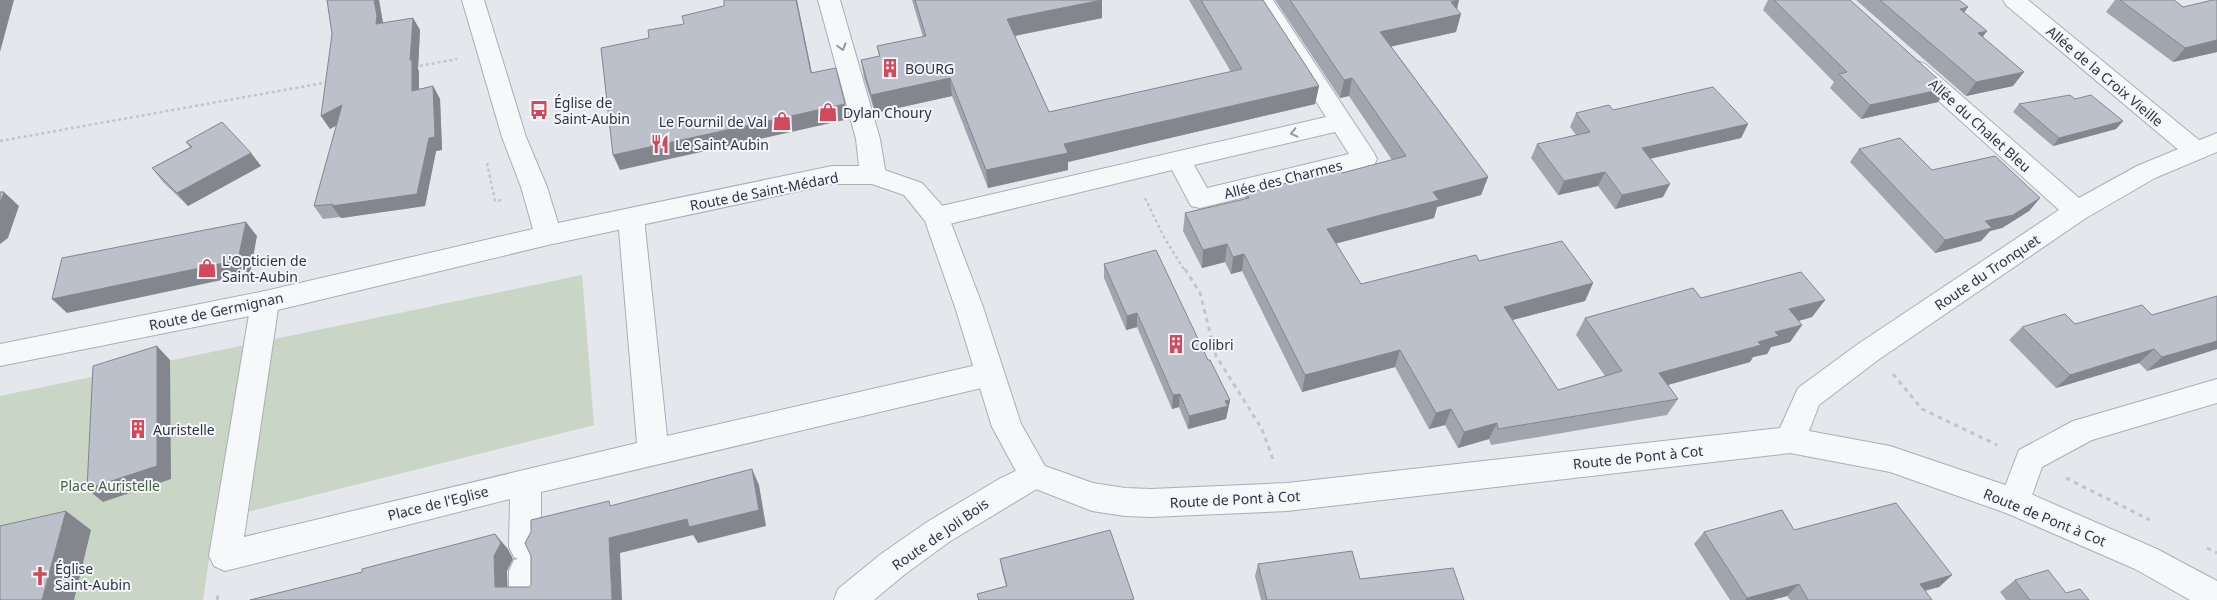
<svg xmlns="http://www.w3.org/2000/svg" width="2217" height="600" font-family="'Noto Sans',sans-serif">
<style>
.green{fill:#c9d6c5}
.lines{fill:none;stroke-linecap:round;stroke-linejoin:round}
.pedestrian-casing{stroke:#a9aeb7;stroke-width:2}
.minor-casing{stroke:#a9aeb7;stroke-width:2}
.tertiary-casing{stroke:#a9aeb7;stroke-width:2}
.path-far1{stroke:#c2c5cb;stroke-width:2.5;stroke-dasharray:3 3;stroke-linecap:butt}
.path{stroke:#c2c5cb;stroke-width:3;stroke-dasharray:4.5 4.5;stroke-linecap:butt}
.pedestrian{fill:#f7f8fa;fill-rule:evenodd}
.minor{fill:#f7f8fa;fill-rule:evenodd}
.tertiary{fill:#f7f8fa;fill-rule:evenodd}
.wall{fill:#a1a5ae}
.shaded-wall{fill:#83868d}
.building{fill:#bbc0ca;stroke:#83868d}
.oneway{stroke:#9196a0}
.labels{text-anchor:middle;dominant-baseline:central;stroke-width:4;stroke-linejoin:round;paint-order:stroke}
.poi-label{font-size:14px;fill:#2b3445;stroke:#f4f6f9;text-anchor:start}
.street-label{font-size:14px;fill:#2b3445;stroke:#f4f6f9}
.park-label{font-size:14px;fill:#3f6138;stroke:#f4f6f9}
</style>
<rect width="100%" height="100%" fill="#e4e7ec"/>
<!-- green -->
<path class="green" d="M582 275 594 425 215 520 203 600H0V396Z"/>
<g class="lines">
<!-- pedestrian casing -->
<g class="pedestrian-casing">
<path id="pedestrian" d="M631 208 640 211 644 218 667 436 990 362 1000 366 1004 374 1000 382 990 386 541 492V547L536 557 532 559 536 560 541 571V600H509V571L514 560 518 559 514 557 509 547 510 499 225 571 214 566 209 556 251 302 255 294 265 291 275 294 279 302 244 537 637 443 618 218 622 211Z"/>
</g>
<!-- minor casing -->
<g class="minor-casing">
<path id="minor" d="M818 0H840L880 139 886 175 882 181 873 184 864 181 860 175 856 139Z
M1251 0H1273L1374 153 1377 159 1374 165 1200 208 1191 206 1172 170 937 227 928 224 924 217 928 210 937 207 1326 117ZM1335 132 1349 154 1207 188 1194 165Z
M2003 0H2028L2205 145 2208 151 2205 157 2196 160 2187 157 2006 5Z
M1917 61 1925 64 2086 204 2090 211 2086 218 2077 220 2068 218 1909 74 1905 69 1909 64Z
M2217 379V403L2092 440 2042 467 2026 512 2015 516 2004 512 1999 502 2019 450 2073 421Z
M1034 462 1045 466 1049 475 1045 484 949 542 904 575 874 600H834L838 589 881 554 927 522 999 479Z"/>
</g>
<!-- tertiary casing -->
<g class="tertiary-casing">
<path id="tertiary" d="M462 0H484L526 137 547 187 558 223 832 166H873L922 183 946 210 983 307 1021 424 1045 466 1093 483 1125 488 1151 489 1287 483 1780 428 1798 388 1858 344 2068 204 2137 166 2217 133V152L2155 178 2086 218 1878 360 1819 405 1809 431 1890 446 2026 492 2157 549 2217 581V600H2190L2135 569 2006 513 1890 472 1790 453 1287 511 1151 517 1125 516 1092 511 1023 484 992 427 955 307 925 221 904 195 872 184H832L548 245 265 313 0 366V344L265 291 533 229 521 187 502 137Z"/>
</g>
<!-- path-far1 -->
<path class="path-far1" d="M414 67 457 59
M0 141 329 82
M487 163 495 201 502 200
M1145 198 1165 239 1185 271"/>
<!-- path -->
<path class="path" d="M1185 269 1200 293 1216 356 1262 429 1274 462
M1893 374 1922 409 1997 445
M2066 478 2150 520
M2207 548 2217 553
M217 600 219 591"/>
<!-- pedestrian -->
<use href="#pedestrian" class="pedestrian"/>
<!-- minor -->
<use href="#minor" class="minor"/>
<!-- tertiary -->
<use href="#tertiary" class="tertiary"/>
</g>
<!-- wall -->
<path class="wall" d="M379 0 383 23 413 18 420 30 418 69 419 72V89L433 86 440 99 442 150 436 151 425 206 341 218 340 217 323 219 314 206 337 125 330 129 321 116Z
M912 0H1102V18L1015 36 1049 112 1231 72 1189 0H1263L1319 86 1315 104 1068 162V170L988 188 952 96 875 113 864 78 861 60 879 56 877 46 923 37Z
M1275 0H1459L1457 10 1456 32 1391 46 1488 177 1481 195 1437 207 1434 218 1336 243 1361 284 1479 261 1593 283 1585 301 1512 320 1558 390 1605 376 1576 335 1585 318 1701 298 1825 300 1812 317 1798 321 1802 325 1790 342 1771 347 1767 354 1753 357 1750 362 1668 385 1678 399 1667 415 1491 445 1489 439 1458 448 1445 425 1429 429 1395 367 1302 392 1242 271 1231 274 1225 262 1202 268 1183 231 1185 213 1245 199 1246 193 1342 173 1392 160 1349 96 1340 98Z
M1768 0H1850L1948 88 1938 102 1861 119 1830 88 1834 82 1763 10Z
M1856 0H1959L1964 12 1983 37 2013 86 1966 96Z
M2115 0H2174L2183 7 2217 0V52L2173 62 2106 12Z
M2075 99 2123 121 2116 129 2053 146 2013 112 2019 104Z
M1613 110 1748 124 1741 138 1650 159 1663 197 1615 209 1598 186 1558 195 1531 158 1537 144 1576 135 1570 127 1576 113Z
M186 142 251 153 261 166 188 206 163 182 152 168 190 147Z
M1859 149 1932 170 2040 198 2029 211 2002 228 1990 231 1981 241 1935 253 1850 162Z
M1104 264 1208 360 1230 400 1226 419 1188 429 1179 407 1172 409 1137 327 1126 330 1104 278Z
M2217 296V349L2147 371 2139 363 2056 388 2009 340 2022 327 2075 324 2152 315Z
M1794 530 1952 575 1939 587 1925 591 1932 600H1790L1787 596 1772 600H1730L1694 544 1704 532Z
M1000 559 1130 600H978L977 594 1006 586 1002 571Z
M1258 564 1360 579 1464 600H1261L1255 576Z
M2015 580 2066 593 2089 600H2006L2000 592Z"/>
<!-- shaded-wall -->
<path class="shaded-wall" d="M0 0H14L0 52Z
M374 0H379L384 29 376 24Z
M796 0H797L815 88 811 73Z
M1102 0V18L1009 37 1007 19Z
M1459 0 1455 15 1461 14 1456 32 1376 50 1380 32 1451 2Z
M1968 7 1958 21 1960 9Z
M413 18 420 30 418 69 419 72V103L412 91 410 60Z
M1987 31 1977 45 1978 33Z
M2217 40V52L2173 62 2185 48Z
M2024 72 2013 86 1966 96 1976 82Z
M950 78 952 96 875 113 871 95Z
M1352 78 1349 96 1340 98 1344 80Z
M433 86 440 99 442 150 436 151 425 206 341 218 332 206Z
M1319 86 1315 104 1068 162V170L988 188 986 170 1064 144Z
M1948 88 1938 102 1861 119 1870 105Z
M845 104 849 119 620 170 613 155Z
M342 105 350 118 330 129 321 116Z
M2123 121 2116 129 2053 146 2059 138Z
M1748 124 1741 138 1635 162 1642 148Z
M251 153 261 166 188 206 177 193Z
M1605 172 1598 186 1558 195 1564 181Z
M1488 177 1481 195 1437 207 1434 218 1323 247 1327 229 1433 192Z
M1670 184 1663 197 1615 209 1622 195Z
M4 192 19 206 8 238 0 244V203Z
M2040 198 2029 211 2002 228 1990 231 1981 241 1935 253 1945 240Z
M246 222 257 236 250 274 67 313 52 299Z
M1227 244 1225 262 1202 268 1203 250Z
M1244 254 1242 271 1231 274 1233 257Z
M1593 283 1585 301 1497 324 1504 307Z
M1825 300 1812 317 1777 327 1789 309Z
M1137 313V327L1126 330 1127 316Z
M1802 325 1790 342 1771 347 1767 354 1753 357 1750 362 1649 390 1659 373 1758 342 1775 332Z
M2217 341V349L2147 371 2162 357Z
M157 346 170 360 171 479 103 502 87 489Z
M2154 349 2139 363 2056 388 2070 375Z
M1400 350 1395 367 1302 392 1305 375Z
M1180 394 1179 407 1172 409 1173 395Z
M1230 400 1226 419 1188 429 1189 416Z
M1451 409 1445 425 1429 429 1436 413Z
M1497 423 1489 439 1458 448 1464 432Z
M752 469 759 485 766 526 698 543 693 535 620 553 622 600H612L609 538Z
M66 511 91 530 74 600H42Z
M495 534 508 549 513 559 507 571 508 600 495 587 494 556Z
M1952 575 1939 587 1906 595 1920 584Z
M1799 584 1787 596 1772 600H1745L1747 598Z"/>
<!-- building -->
<path class="building" d="M327 0H374L377 16 376 24 413 18 410 60H412V91L433 86 435 137 429 138 417 194 332 206 333 204 314 206 342 105 321 116 332 34Z
M724 0H796L811 73 836 68 845 104 613 155 601 48 649 38 648 30 684 24 682 16 724 6Z
M915 0H1102L1007 19 1049 112 1242 69 1201 0H1263L1319 86 1064 144 1068 153 986 170 950 78 871 95 861 60 880 56 877 46 926 36Z
M1290 0H1459L1451 2 1461 14 1380 32 1488 177 1433 192 1439 200 1327 229 1361 284 1476 255 1479 261 1562 241 1593 283 1504 307 1558 390 1622 371 1585 318 1693 288 1701 298 1801 272 1825 300 1789 309 1802 325 1775 332 1779 336 1758 342 1761 345 1659 373 1678 399 1498 429 1497 423 1464 432 1451 409 1436 413 1400 350 1305 375 1244 254 1233 257 1227 244 1203 250 1185 213 1249 198 1246 193 1340 170 1342 173 1406 156 1352 78 1344 80Z
M1774 0H1850L1948 88 1870 105 1839 74 1847 72Z
M1880 0H1959L1968 7 1960 9 1987 31 1978 33 2024 72 1976 82Z
M2120 0H2174L2183 7 2213 0H2217V40L2185 48Z
M1713 87 1748 124 1642 148 1670 184 1622 195 1605 172 1564 181 1537 144 1590 132 1576 113 1609 105 1613 110Z
M2070 95 2075 99 2091 95 2123 121 2059 138 2019 104Z
M222 122 251 153 177 193 152 168 192 147 186 142Z
M1900 138 1932 170 1995 156 2040 198 2013 215 1985 221 1992 228 1945 240 1859 149Z
M0 192H4L0 203Z
M246 222 238 260 52 299 62 258Z
M1156 250 1208 360H1210L1230 400 1225 401 1228 406 1189 416 1180 394 1173 395 1137 313 1127 316 1104 264Z
M2217 296V341L2162 357 2154 349 2070 375 2022 327 2065 314 2075 324 2142 305 2152 315Z
M157 346V466L87 489 93 366Z
M752 469 759 510 689 527 687 519 609 538 612 600H250L362 572V569L495 534 501 543 494 556 495 587H529L531 585V556L525 543 531 532V520L609 501 610 506Z
M1896 503 1952 575 1920 584 1932 600H1808L1799 584 1747 598 1704 532 1782 510 1794 530Z
M66 511 42 600H0V526Z
M1110 530 1134 599 1130 600H979L977 594 1007 586 1000 559Z
M1352 551 1360 579 1453 568 1464 600H1267L1258 564Z
M2048 570 2066 593 2080 589 2089 600H2030L2015 580Z"/>
<!-- one-way arrows -->
<defs><path id="oneway-chevron" d="M-2-3.5L2.5 0L-2 3.5" fill="none" stroke-width="1.6" stroke-linecap="round" stroke-linejoin="round" transform="scale(1.25)"/></defs>
<g class="oneway">
<use href="#oneway-chevron" transform="translate(842 47) rotate(74)"/>
<use href="#oneway-chevron" transform="translate(1294 133) rotate(167)"/>
</g>
<!-- icons -->
<defs>
<g id="building-bare" transform="scale(1.5)"><path d="M-4-6H4V6H1V3H-1V6H-4ZM-2.5-4.3h1.7v1.8h-1.7ZM.8-4.3h1.7v1.8H.8ZM-2.5-1h1.7V.8h-1.7ZM.8-1h1.7V.8H.8Z" fill="#d1495b" stroke="#f4f6f9" stroke-width="2.5" paint-order="stroke"/></g>
<g id="bus-bare" transform="scale(1.5)"><path d="M-5-6H5V4H4V6H2V4H-2V6H-4V4H-5ZM-3.5-4V0h7V-4ZM-3.5 1.2v1.5H-2V1.2ZM2 1.2v1.5H3.5V1.2Z" fill="#d1495b" stroke="#f4f6f9" stroke-width="2.5" paint-order="stroke"/></g>
<g id="shop-bare" transform="scale(1.5)"><path d="M-5-2.5h2.3a2.7 3.5 0 0 1 5.4 0H5L5.5 6h-11ZM-1.5-2.5h3a1.5 2.3 0 0 0-3 0Z" fill="#d1495b" stroke="#f4f6f9" stroke-width="2.5" paint-order="stroke"/></g>
<g id="restaurant-bare" transform="scale(1.5)"><path d="M-5-6h1v4h1v-4h1v4h1v-4h1v5L-1.5 .5V6h-2V.5L-5-1ZM5-6V6H3V1.5H1.5Q1.5-4 5-6Z" fill="#d1495b" stroke="#f4f6f9" stroke-width="2.5" paint-order="stroke"/></g>
<g id="church-bare" transform="scale(1.5)"><path d="M-1.2-6h2.4v3.5h3.3v2.4h-3.3V6h-2.4V-.1h-3.3v-2.4h3.3Z" fill="#d1495b" stroke="#f4f6f9" stroke-width="2.5" paint-order="stroke"/></g>
</defs>
<g fill-rule="evenodd">
<use href="#building-bare" x="890" y="68"/>
<use href="#bus-bare" x="539" y="110"/>
<use href="#shop-bare" x="828" y="112"/>
<use href="#shop-bare" x="782" y="121"/>
<use href="#restaurant-bare" x="660" y="144"/>
<use href="#shop-bare" x="207" y="268"/>
<use href="#building-bare" x="1176" y="344"/>
<use href="#building-bare" x="138" y="429"/>
<use href="#church-bare" x="40" y="576"/>
</g>
<g class="labels">
<!-- poi labels -->
<g class="poi-label">
<text x="905" y="68">BOURG</text>
<text x="554" y="102">Église de<tspan x="554" dy="16">Saint-Aubin</tspan></text>
<text x="843" y="112">Dylan Choury</text>
<text x="767" y="121" text-anchor="end">Le Fournil de Val</text>
<text x="675" y="144">Le Saint Aubin</text>
<text x="222" y="260">L'Opticien de<tspan x="222" dy="16">Saint-Aubin</tspan></text>
<text x="1191" y="344">Colibri</text>
<text x="153" y="429">Auristelle</text>
<text x="55" y="568">Église<tspan x="55" dy="16">Saint-Aubin</tspan></text>
</g>
<!-- street labels -->
<g class="street-label">
<text transform="translate(2105 76) rotate(40)">Allée de la Croix Vieille</text>
<text transform="translate(1980 125) rotate(42)">Allée du Chalet Bleu</text>
<text transform="translate(1283 179) rotate(-14)">Allée des Charmes</text>
<text transform="translate(764 191) rotate(-11)">Route de Saint-Médard</text>
<text transform="translate(1987 272) rotate(-34)">Route du Tronquet</text>
<text transform="translate(216 311) rotate(-12)">Route de Germignan</text>
<text transform="translate(1638 457) rotate(-6)">Route de Pont à Cot</text>
<text transform="translate(1235 499) rotate(-3)">Route de Pont à Cot</text>
<text transform="translate(438 503) rotate(-14)">Place de l'Eglise</text>
<text transform="translate(2045 517) rotate(22)">Route de Pont à Cot</text>
<text transform="translate(940 534) rotate(-35)">Route de Joli Bois</text>
</g>
<!-- park labels -->
<g class="park-label">
<text x="110" y="485">Place Auristelle</text>
</g>
</g>
</svg>
